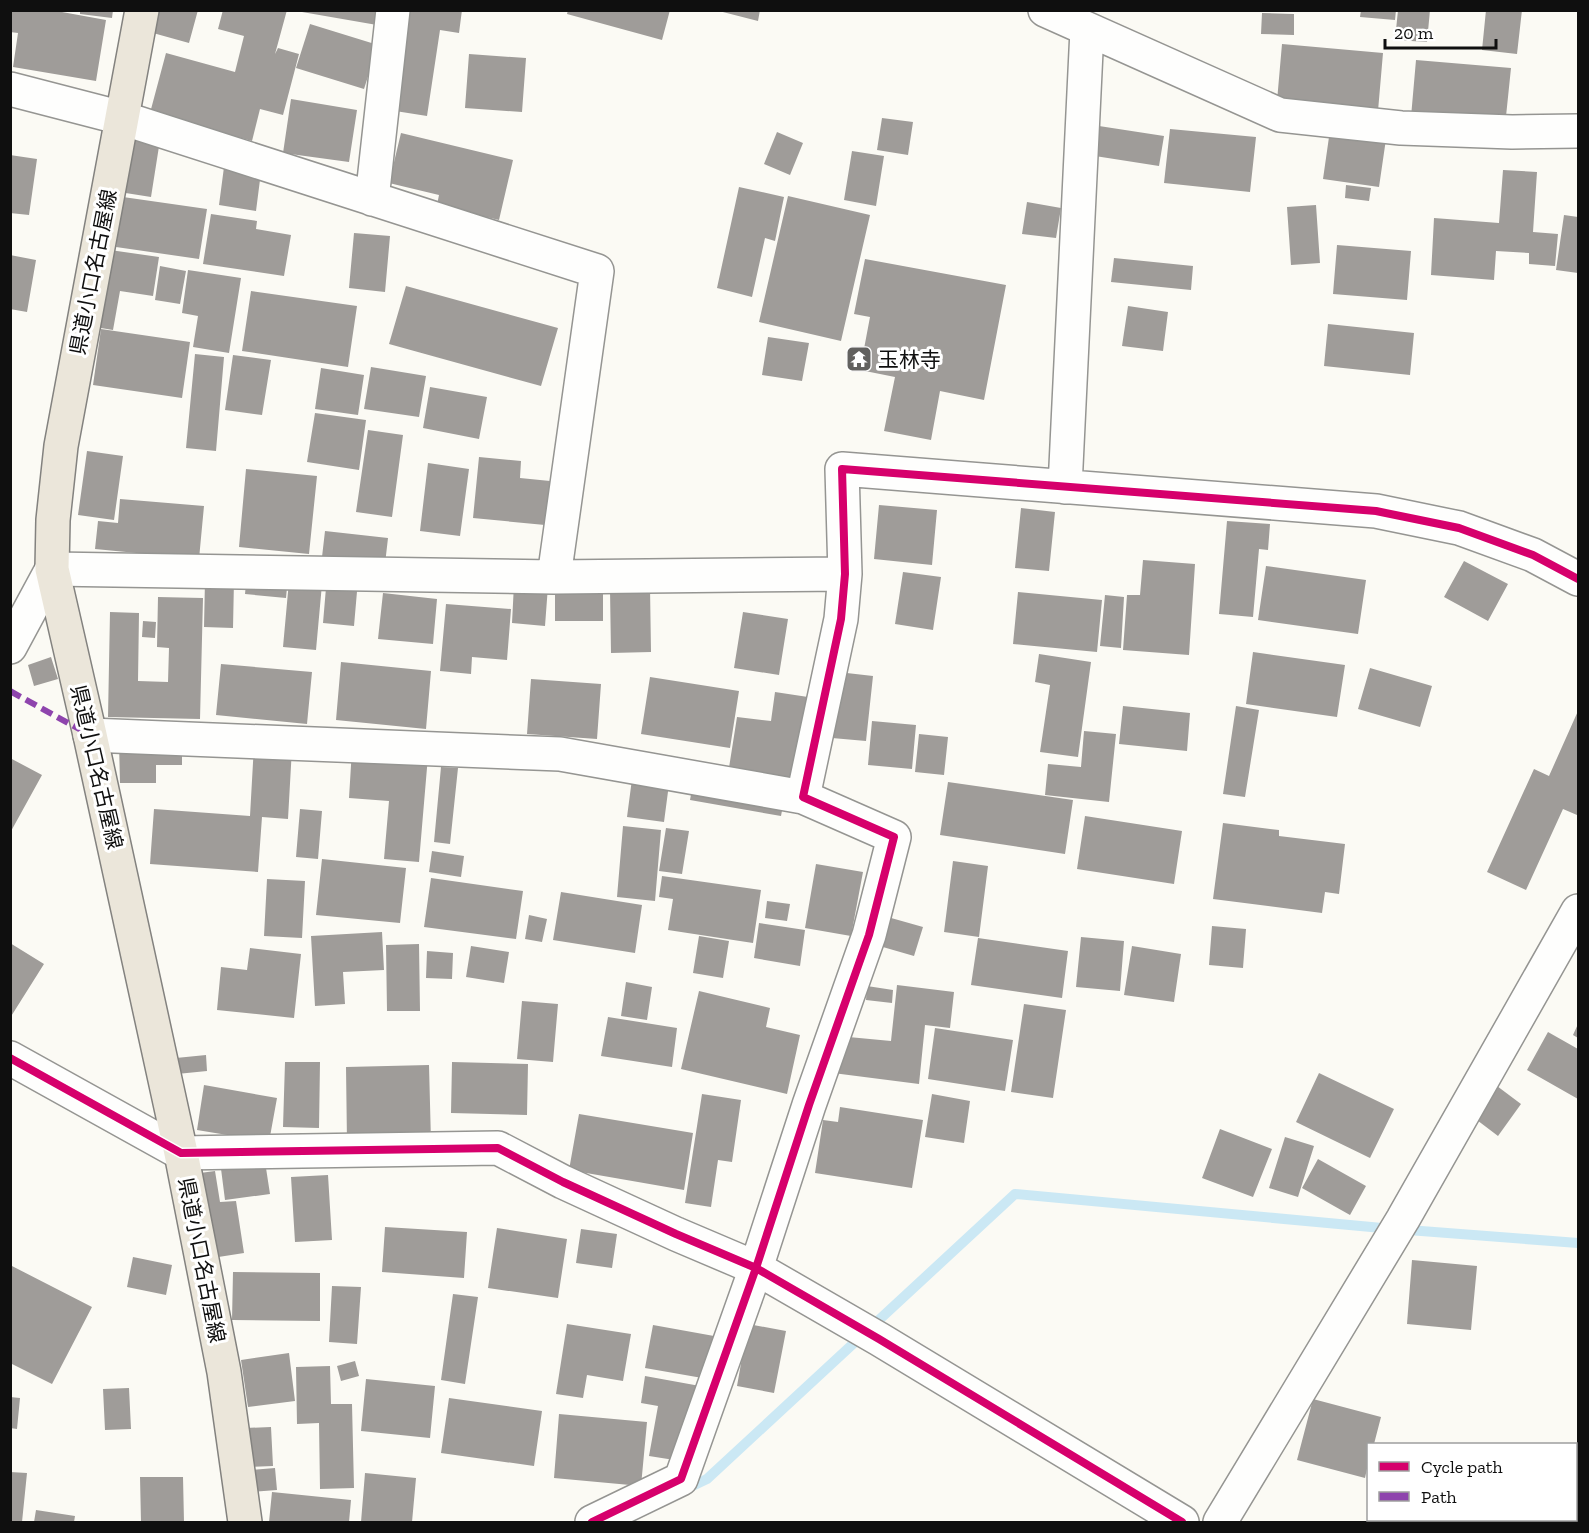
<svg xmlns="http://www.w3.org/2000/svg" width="1589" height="1533" font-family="'Zilla Slab','Noto Sans JP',serif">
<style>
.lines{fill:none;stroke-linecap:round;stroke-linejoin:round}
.stream{stroke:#cbe8f4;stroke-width:10}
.building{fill:#9f9c99}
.minor-casing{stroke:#959592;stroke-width:36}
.major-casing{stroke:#83827f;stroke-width:36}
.minor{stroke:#fefefd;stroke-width:33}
.major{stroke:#ebe6da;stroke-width:33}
.quiet{stroke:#8e44ad;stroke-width:6;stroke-dasharray:12 6;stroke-linecap:butt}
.cycleway-casing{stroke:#fff;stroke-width:11}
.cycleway{stroke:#d6006c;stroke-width:8}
.labels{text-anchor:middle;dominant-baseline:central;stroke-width:6;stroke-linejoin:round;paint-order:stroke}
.street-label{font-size:21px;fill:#0f0f0f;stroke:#fff}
.poi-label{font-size:21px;fill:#0f0f0f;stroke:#fff;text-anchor:start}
</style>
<rect width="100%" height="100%" fill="#fbfaf4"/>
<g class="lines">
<!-- stream -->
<path class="stream" d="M684 1490 707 1479 1015 1194 1382 1228 1578 1243"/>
</g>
<!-- building -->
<path class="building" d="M10 10H51L106 20 96 81 13 67 18 33 10 32Z
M80 10H113L112 18 80 14Z
M159 10H198L189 43 153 33Z
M223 10H287L275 54 278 48 299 54 283 115 260 109 252 141 150 113 166 53 235 72 244 36 218 29Z
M302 10H380L377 25 302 12Z
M404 10H462L459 33 440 30 427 116 389 110Z
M568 10H670L662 40 567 14Z
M715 10H760L758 21Z
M1361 10H1396L1395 20 1360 17Z
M1398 10H1430L1427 42 1395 40Z
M1486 10H1522L1517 54 1482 50Z
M1262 13 1294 14V35L1261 34Z
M310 24 378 45 364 89 296 68Z
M1282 44 1383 53 1378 111 1277 101Z
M469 54 526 58 522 112 465 108Z
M1416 60 1511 68 1505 126 1411 117Z
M291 99 357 110 349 162 283 153Z
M882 118 913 122 908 155 877 150Z
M1099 126 1164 136 1159 166 1095 156Z
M1170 129 1256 137 1250 192 1164 183Z
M1330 130 1386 139 1379 187 1323 179Z
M777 132 803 143 790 175 764 164Z
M401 133 513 160 499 220 437 205 439 195 389 183Z
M122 134 160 140 151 197 113 191Z
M852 151 884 156 876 206 844 200Z
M10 155 37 159 29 215 10 213Z
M224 167 261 172 256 211 219 205Z
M1503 170 1537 172 1533 232 1558 234 1555 266 1529 264V253L1496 251 1494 280 1431 275 1434 218 1499 223Z
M1346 185 1371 188 1369 201 1345 198Z
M739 187 784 197 775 241 765 238 752 297 717 288Z
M788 196 870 215 841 341 759 322Z
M123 197 207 209 199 259 116 247Z
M1027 202 1061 208 1056 238 1022 234Z
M1316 205 1320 263 1291 265 1287 207Z
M211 214 257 221 256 229 291 235 284 276 203 264Z
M1564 215 1578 217V273L1556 270Z
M354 233 390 236 385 292 349 288Z
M1337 245 1411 251 1407 300 1333 294Z
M103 249 159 257 153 296 120 291 113 330 89 326Z
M10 255 36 260 27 312 10 309Z
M1114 258 1193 266 1191 290 1111 282Z
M865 259 1006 285 984 400 940 391 931 440 884 431 895 377 860 370 870 317 854 314Z
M160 266 186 271 180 304 155 300Z
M188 270 241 278 229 353 193 347 198 316 182 313Z
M406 286 558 328 541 386 389 344Z
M251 291 357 306 348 367 242 351Z
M1128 306 1168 312 1163 351 1122 346Z
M1328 324 1414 333 1410 375 1324 366Z
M101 329 190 342 182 398 93 385Z
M768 337 809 343 802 381 762 375Z
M195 354 224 357 216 451 186 448Z
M233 355 271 360 262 415 225 410Z
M371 367 426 376 419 417 364 409Z
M321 368 364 375 358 415 315 409Z
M430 387 487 397 479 439 423 428Z
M315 413 366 420 359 470 307 462Z
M368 430 403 435 392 517 356 512Z
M87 451 123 456 114 520 78 515Z
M479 457 521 461 520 478 550 481 545 525 473 518Z
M428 463 469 469 460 536 420 531Z
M246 469 317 476 309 554 239 547Z
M120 499 204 506 199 559 95 549 98 521 118 523Z
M879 505 937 510 932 565 874 559Z
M1021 508 1055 512 1049 571 1015 568Z
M1227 521 1270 524 1268 550 1259 549 1253 617 1219 614Z
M325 531 388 538 385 564 322 557Z
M1143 560 1195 564 1189 655 1123 650 1127 595H1140Z
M1464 561 1508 584 1488 621 1444 597Z
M1266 566 1366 580 1358 634 1258 620Z
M903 572 941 577 933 630 895 624Z
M247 573 288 577 286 598 245 594Z
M327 576 358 580 354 626 323 623Z
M205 580H234L233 628 204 627Z
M289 581 322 584 316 650 283 647Z
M514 584 548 586 545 626 512 623Z
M650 587 651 652 611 653 610 589Z
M555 588H603V621H555Z
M1018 592 1102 600 1097 652 1013 644Z
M383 593 437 599 433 644 378 639Z
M1105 595 1124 597 1121 648 1100 646Z
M158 597 203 598 200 719 108 717 110 612 139 613 138 681 168 682 169 648 157 647Z
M446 604 511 609 507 660 472 657 471 674 440 671Z
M743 612 788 619 779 675 734 668Z
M143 621 156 622 155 638 142 637Z
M1253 652 1345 665 1337 717 1246 704Z
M1039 654 1091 662 1078 757 1040 752 1050 685 1035 682Z
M51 657 58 679 34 686 28 665Z
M341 662 431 671 426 729 336 720Z
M221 664 312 672 307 724 216 715Z
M1370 668 1432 686 1420 727 1358 709Z
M838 672 873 676 866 741 832 738Z
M650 677 739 691 730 748 641 734Z
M531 679 601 684 597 739 527 734Z
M775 692 808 697 794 784 728 774 737 717 771 721Z
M1123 706 1190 713 1187 751 1119 744Z
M1236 706 1259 710 1245 797 1223 794Z
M1578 711V810L1577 815 1563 809 1526 890 1487 872 1534 769 1549 776Z
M872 721 916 725 912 769 868 765Z
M1084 731 1116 734 1109 802 1045 795 1048 764 1081 767Z
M919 734 948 737 944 775 915 772Z
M119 743H182V765H156V783H120Z
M254 745 292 748 288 819 262 817 258 872 150 864 154 809 250 816Z
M352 749 428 756 419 862 384 859 389 801 349 798Z
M10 758 42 775 10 833Z
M441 767 458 768 450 844 434 842Z
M632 779 669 784 664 822 627 817Z
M948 782 1073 800 1065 854 940 835Z
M693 784 784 800 781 816 690 800Z
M300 809 322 811 318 859 296 857Z
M1085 816 1182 831 1174 884 1077 869Z
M1223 823 1279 830V836L1345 844 1339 894 1325 892 1322 913 1213 899Z
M623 826 661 830 655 901 617 897Z
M666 828 689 831 682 874 659 871Z
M432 851 464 856 461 877 429 872Z
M322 859 406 868 400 923 316 915Z
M953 861 988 866 979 937 944 932Z
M816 864 863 872 851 936 805 928Z
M662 876 761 890 753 943 668 930 673 899 659 897Z
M431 878 523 891 516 939 424 927Z
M267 879 305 881 302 938 264 936Z
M561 892 642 905 635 953 553 940Z
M767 901 790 904 787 921 765 918Z
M877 914 923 927 914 956 869 943Z
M529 915 547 919 542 942 525 939Z
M759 923 805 930 800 966 754 958Z
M1212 926 1246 929 1243 968 1209 965Z
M382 932 384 970 343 972 345 1004 315 1006 311 936Z
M699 936 729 941 723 978 693 973Z
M1081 937 1124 941 1120 991 1076 987Z
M978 938 1068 951 1062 998 971 985Z
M10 943 44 964 10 1018Z
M419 944 420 1011H387L386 945Z
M471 946 509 952 504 983 466 977Z
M1132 946 1181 954 1174 1002 1124 995Z
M250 948 301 954 294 1018 217 1010 221 967 247 970Z
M427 951 453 953 452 979 426 978Z
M626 982 652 987 647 1020 621 1016Z
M897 985 954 992 950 1028 925 1025 919 1084 833 1073 838 1036 891 1041Z
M867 986 893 990 892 1003 866 1000Z
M699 991 770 1008 766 1027 800 1035 787 1094 681 1069Z
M522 1001 558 1004 553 1062 517 1059Z
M1024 1004 1066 1010 1053 1098 1011 1092Z
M608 1017 677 1028 672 1067 601 1056Z
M1578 1024V1038L1573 1035Z
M935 1028 1013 1040 1005 1091 928 1079Z
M1548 1032 1578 1049V1099L1527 1070Z
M206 1055 207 1071 177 1074 176 1058Z
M285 1062H320L319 1128 283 1127Z
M452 1062 528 1064 527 1115 451 1113Z
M429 1065 431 1142 347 1143 346 1067Z
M1319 1073 1394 1109 1370 1158 1296 1122Z
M1493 1083 1521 1104 1498 1136 1469 1114Z
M204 1085 277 1098 269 1142 197 1130Z
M702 1094 741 1100 732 1162 718 1160 711 1207 685 1203Z
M932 1094 970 1101 964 1143 925 1137Z
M840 1107 923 1120 912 1188 815 1173 823 1120 838 1122Z
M579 1114 693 1133 684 1190 569 1170Z
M1220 1129 1272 1149 1253 1197 1202 1178Z
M1285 1137 1314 1146 1298 1197 1269 1188Z
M264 1155 270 1194 225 1200 220 1161Z
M1318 1159 1366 1186 1350 1215 1302 1188Z
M215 1171 220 1202 236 1201 244 1253 212 1258 200 1173Z
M328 1175 332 1240 295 1242 291 1177Z
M385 1227 467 1232 464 1278 382 1272Z
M497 1228 567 1239 558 1298 488 1288Z
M581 1229 617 1234 612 1268 576 1263Z
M133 1257 172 1265 166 1295 127 1287Z
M1412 1260 1477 1266 1471 1330 1407 1324Z
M10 1265 92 1307 52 1384 10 1363Z
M233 1272 320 1273V1321L232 1320Z
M332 1286 361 1287 357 1344 329 1342Z
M453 1294 478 1297 465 1384 441 1380Z
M567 1324 631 1334 623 1381 587 1375 583 1398 556 1394Z
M748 1324 786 1331 774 1393 737 1386Z
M653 1325 714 1336 708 1379 645 1368Z
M289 1353 295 1401 248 1407 241 1360Z
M355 1361 359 1376 341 1381 337 1366Z
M330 1366 331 1404H352L354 1488 320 1489 319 1423 297 1424 296 1367Z
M645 1376 700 1386 687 1462 649 1456 658 1406 641 1403Z
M366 1379 435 1386 430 1438 361 1431Z
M129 1388 131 1429 105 1430 103 1389Z
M10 1397 20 1398 17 1429 10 1428Z
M449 1398 542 1411 534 1466 441 1453Z
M1313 1399 1381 1417 1374 1444H1368V1464L1365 1478 1297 1460Z
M559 1414 647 1422 641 1486 554 1478Z
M271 1427 273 1466 247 1467 245 1428Z
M275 1468 277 1490 251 1492 250 1470Z
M10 1472 27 1473 22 1522H10Z
M365 1473 416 1478 412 1522H361Z
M140 1477H183L184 1522H141Z
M272 1492 351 1500 349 1522H269Z
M36 1510 75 1516 74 1522H34Z
M1387 1520H1485V1522H1387Z"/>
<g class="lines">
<!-- minor casing -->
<g class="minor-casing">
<path id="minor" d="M1045 10 1280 115 1401 128 1512 132 1578 131
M10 89 122 118 597 271 554 577
M372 199 393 10
M1065 487 1087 30
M10 647 52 569 554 577 845 574
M90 735 560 754 803 797
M10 1058 181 1153 498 1148 563 1182 676 1234 756 1268 879 1339 1182 1522
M592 1522 681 1479 756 1268 809 1105 869 935 894 837 803 797 841 619 845 574 842 469 1376 511 1459 528 1533 555 1578 579
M1220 1522 1403 1219 1578 911"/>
</g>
<!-- major casing -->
<g class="major-casing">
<path id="major" d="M142 10 61 446 53 520 52 569 90 735 181 1153 224 1372 245 1522"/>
</g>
<!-- minor -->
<use href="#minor" class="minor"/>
<!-- major -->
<use href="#major" class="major"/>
<!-- quiet -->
<path class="quiet" d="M10 691 90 735"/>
<!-- cycleway casing -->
<g class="cycleway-casing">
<path id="cycleway" d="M10 1058 181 1153 498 1148 563 1182 676 1234 756 1268 879 1339 1182 1522
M592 1522 681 1479 756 1268 809 1105 869 935 894 837 803 797 841 619 845 574 842 469 1376 511 1459 528 1533 555 1578 579"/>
</g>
<!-- cycleway -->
<use href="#cycleway" class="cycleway"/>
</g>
<!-- icons -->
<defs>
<g id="temple-square" transform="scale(1.35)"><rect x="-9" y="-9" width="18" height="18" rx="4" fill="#62615f" stroke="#fff"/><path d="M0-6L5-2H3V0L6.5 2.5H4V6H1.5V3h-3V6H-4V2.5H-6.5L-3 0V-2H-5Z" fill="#fff"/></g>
</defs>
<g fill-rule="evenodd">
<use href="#temple-square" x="859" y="359"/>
</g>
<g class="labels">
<!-- street labels -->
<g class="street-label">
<text transform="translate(93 272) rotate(-79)">県道小口名古屋線</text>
<text transform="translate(97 767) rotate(77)">県道小口名古屋線</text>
<text transform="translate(202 1260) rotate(79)">県道小口名古屋線</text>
</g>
<!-- poi labels -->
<g class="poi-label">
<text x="878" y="359">玉林寺</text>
</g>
</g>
<!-- border -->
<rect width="1589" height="1533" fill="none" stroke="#0f0f0f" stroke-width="24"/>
<!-- legend -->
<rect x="1367" y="1443" width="210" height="78" fill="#ffffff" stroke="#9f9f9f" stroke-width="1.5"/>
<rect x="1379" y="1462" width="30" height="9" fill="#d6006c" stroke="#9f9f9f" stroke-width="1.5"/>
<text x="1421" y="1473" font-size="18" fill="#0f0f0f">Cycle path</text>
<rect x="1379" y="1492" width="30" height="9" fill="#8e44ad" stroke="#9f9f9f" stroke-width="1.5"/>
<text x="1421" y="1503" font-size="18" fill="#0f0f0f">Path</text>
<!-- scale -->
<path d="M1385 39v9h111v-9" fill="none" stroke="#0f0f0f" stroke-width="3"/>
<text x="1394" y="39" font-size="18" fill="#0f0f0f" stroke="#ffffff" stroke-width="4.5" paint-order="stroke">20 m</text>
</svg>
